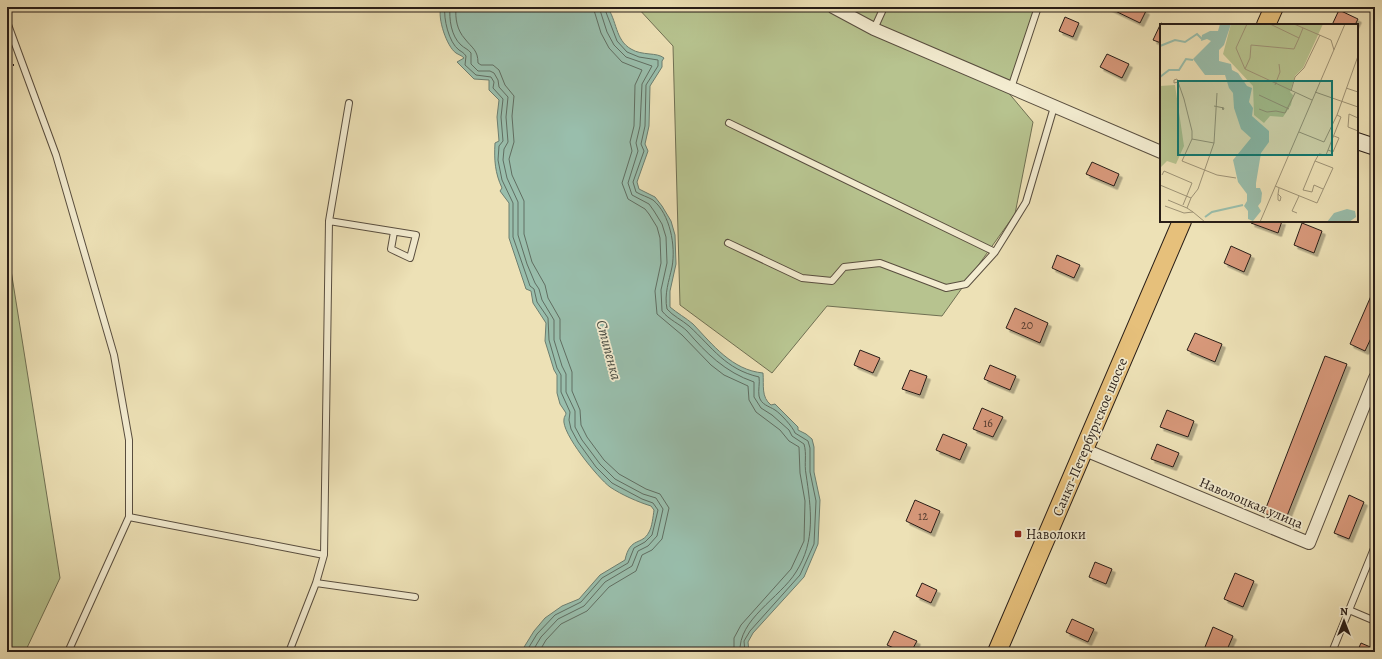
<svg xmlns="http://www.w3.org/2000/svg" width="1382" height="659" font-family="Alegreya,serif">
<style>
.green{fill:#b7c38f;stroke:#707053}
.water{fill:#99beac;stroke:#6c7e70}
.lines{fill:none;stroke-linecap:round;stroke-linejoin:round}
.shore{stroke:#606e62;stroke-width:1}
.building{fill:#d7987a;stroke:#281d17;filter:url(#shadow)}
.lane-casing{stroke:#594e3f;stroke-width:8}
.street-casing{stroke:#594e3f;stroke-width:14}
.secondary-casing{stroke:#281d17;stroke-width:18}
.primary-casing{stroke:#281d17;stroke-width:20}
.path{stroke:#281d17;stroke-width:2;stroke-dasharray:1 2;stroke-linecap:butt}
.lane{stroke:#f3ecd0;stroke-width:6}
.street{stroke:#f3ecd0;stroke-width:12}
.secondary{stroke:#f3ecd0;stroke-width:16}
.primary{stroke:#e6c07b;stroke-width:18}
.poi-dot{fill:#8f2418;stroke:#f3ecd0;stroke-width:1.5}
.labels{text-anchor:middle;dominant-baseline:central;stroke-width:3.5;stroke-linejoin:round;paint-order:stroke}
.number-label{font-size:12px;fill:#543c30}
.street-label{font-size:14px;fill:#281d17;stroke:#f3ecd0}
.poi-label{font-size:14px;fill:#281d17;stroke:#f3ecd0;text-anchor:start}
.water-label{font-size:15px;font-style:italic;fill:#4a4d44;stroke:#f3ecd0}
.inset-river{fill:none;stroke:#99beac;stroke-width:2}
.inset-road{fill:none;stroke:#9e9376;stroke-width:1}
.view{fill:#0f766e;fill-opacity:0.15;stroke:#0f766e;stroke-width:2}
.inset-edge{fill:none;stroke:#281d17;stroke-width:2}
</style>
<defs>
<filter id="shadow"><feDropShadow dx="3.5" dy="3.5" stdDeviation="0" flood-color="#0004"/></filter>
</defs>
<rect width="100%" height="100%" fill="#ede1b6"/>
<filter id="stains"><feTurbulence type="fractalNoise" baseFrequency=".005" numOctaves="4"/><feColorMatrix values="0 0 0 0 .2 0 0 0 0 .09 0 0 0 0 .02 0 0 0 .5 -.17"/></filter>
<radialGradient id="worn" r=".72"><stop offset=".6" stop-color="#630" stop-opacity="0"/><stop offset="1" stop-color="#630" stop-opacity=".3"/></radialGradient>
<!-- green -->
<path class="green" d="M637 7H1035L1007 91 1033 122 1015 214 942 316 827 306 772 373 680 305 673 46Z
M7 245 60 578 25 652H7Z"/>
<!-- water -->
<path class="water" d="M441 7H607C617 20 615 40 631 49 642 56 657 52 664 58L662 61V67L650 86 649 126 645 144 648 151 637 182 639 189 655 197 662 206 671 221 675 235 676 264 670 291V307C677 313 686 318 693 324 713 345 732 370 763 373 764 386 761 397 771 405L775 404 798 427V430L806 434 812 439 814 447V472L820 500 818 544 804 577 753 633 748 642 749 652H521L534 631 545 618 562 606 579 599 600 575 625 560C630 536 642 546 649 532 652 527 653 517 654 510L651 506C638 502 622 495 610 487 598 478 561 433 564 419 564 417 566 415 566 413L560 404 557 393V375L554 370 545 341 546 323 533 303 531 291 526 289 509 238V203L500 191 502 188C495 173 494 160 495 143L499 141 497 117 499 100 489 90V80L474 79 457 62 464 58C461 55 459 55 456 53 447 47 437 18 441 7Z"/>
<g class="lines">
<!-- shore -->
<path class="shore" d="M445 7C443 18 449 43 459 50 462 52 464 53 466 56L465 65 476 75 491 77 494 82 493 88 503 99 501 117 503 141 499 146 498 160 502 180 513 203V237L530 286 534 289 537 302 548 318 549 340 557 368 561 375V392L570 412 569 420 571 429 578 442 596 467 612 483 642 499 653 503 658 510 652 535 645 542 634 548 628 563 602 578 581 602 555 615 537 634 526 652
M450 7C449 19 451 36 461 45 464 48 468 49 471 53V64L478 71H490L494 73 498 80 499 87 508 97 506 117 508 142 504 149 503 160 507 178 518 202V235L527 264 535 283 539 289 542 300 554 320V340L562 366 566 374V392L575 411V427L582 440 600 464 615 479 643 494 656 498 663 509 657 536 648 546 638 551 632 566 605 582 584 606 558 619 541 637 532 652
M456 7C455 19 457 30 465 39 472 48 478 50 478 63L481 65H493L499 70 505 85 514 96 512 116 514 142 509 159 512 175 524 201V234L532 262 545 285 548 298 560 319V339L572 372V391L580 410 581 425 587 437 604 460 619 474 646 489 660 494 669 508 662 539 652 550 642 555 636 571 609 587 587 611 561 624 546 640 539 652
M593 7 601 33 609 48 622 62 642 70 635 85 634 126 630 142 632 151 622 183 628 199 645 209 649 214 657 227 660 238 661 263 655 291 657 314 682 335 711 365 724 375 748 386 749 400 756 412 780 430 789 441 799 447 800 473 805 501 804 541 791 569 741 625 734 638V652
M599 7 607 32 614 45 626 57 652 66 642 84 640 126 636 143 638 151 628 183 632 195 649 204 654 211 662 224 666 237 667 263 661 290 662 311C669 320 680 324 687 331 706 353 725 372 754 382V397L761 408 772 415 789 430 792 436 804 444C807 454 804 464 806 474 811 508 816 541 796 572 780 598 738 619 740 652
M604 7 617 41 627 52 639 57 658 60V66L646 85 645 126 641 144 644 151 633 182 636 192C641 195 648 197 653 200 670 214 676 246 672 267 669 281 664 294 667 309 673 316 682 320 689 326 713 348 725 369 759 377 760 383 758 390 759 396 761 405 769 406 775 410 780 413 793 427 795 433L808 441 810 448V472L816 501 814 544 800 575 750 631 744 641 745 652"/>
</g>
<!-- building -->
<path class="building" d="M1107 7H1137L1146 11 1140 23Z
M1339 10 1358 19 1355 25H1332Z
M1065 17 1079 23 1073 37 1059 31Z
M1161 23 1166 25H1161V43L1153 40Z
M1107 54 1129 64 1122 78 1100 67Z
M1092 162 1119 174 1114 186 1086 174Z
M1252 221H1282L1278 233 1251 223Z
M1302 223 1322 231 1314 253 1294 245Z
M1231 246 1251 255 1244 272 1224 263Z
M1057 255 1080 265 1074 278 1052 268Z
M1371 296 1375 298V337L1372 336 1365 351 1350 344Z
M1015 308 1048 323 1040 343 1006 328Z
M1195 333 1222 344 1215 362 1187 350Z
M860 350 880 358 873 373 854 365Z
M1325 356 1347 364 1285 521 1264 513Z
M990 365 1016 376 1010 390 984 379Z
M910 370 927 376 920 395 902 389Z
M982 408 1003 417 993 437 973 429Z
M1167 410 1194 421 1188 437 1160 427Z
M943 434 967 444 960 460 936 450Z
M1157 444 1179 453 1173 467 1151 459Z
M1349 495 1364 502 1349 539 1334 533Z
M915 500 940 511 931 533 906 521Z
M1095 562 1112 569 1106 584 1089 577Z
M1235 573 1254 581 1243 607 1224 599Z
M922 583 937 590 931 603 916 596Z
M1072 619 1094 629 1088 642 1066 632Z
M1213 627 1233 636 1226 652H1203Z
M894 631 917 641 911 652H903L887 645Z
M1361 643 1375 649V652H1357Z"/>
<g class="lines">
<!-- lane casing -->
<g class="lane-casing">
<path id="lane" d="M7 22 56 155 114 355 129 440V517L68 652
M874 29 884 7
M1011 88 1038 7
M729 123 995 252
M329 221 416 235 410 258 391 249 394 232
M728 243 802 278 832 281 844 267 880 263 946 288 966 284 995 252 1026 202 1054 107
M129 517 324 555
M316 583 415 597
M1349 610 1375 621
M289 652 316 583 324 555 329 221 349 103
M1332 652 1375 546"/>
</g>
<!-- street casing -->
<g class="street-casing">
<path id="street" d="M833 7 874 29 1161 152
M1085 450 1309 543 1375 378"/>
</g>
<!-- secondary casing -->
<g class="secondary-casing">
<path id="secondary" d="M1357 141 1375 147"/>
</g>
<!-- primary casing -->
<g class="primary-casing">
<path id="primary" d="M1266 25 1274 7
M997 652 1182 221"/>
</g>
<!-- path -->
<path class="path" d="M7 65H14"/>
<!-- lane -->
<use href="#lane" class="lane"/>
<!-- street -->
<use href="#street" class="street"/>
<!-- secondary -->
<use href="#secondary" class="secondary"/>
<!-- primary -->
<use href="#primary" class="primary"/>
</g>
<!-- markers -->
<rect class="poi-dot" x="1014" y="530" width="8" height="8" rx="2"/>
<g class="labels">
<!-- number labels -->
<g class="number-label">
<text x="1027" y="325">20</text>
<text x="988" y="423">16</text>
<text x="923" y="516">12</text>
</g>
<!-- street labels -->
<g class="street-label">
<text transform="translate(1090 437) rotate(-67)">Санкт-Петербургское шоссе</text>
<text transform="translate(1251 503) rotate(23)">Наволоцкая улица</text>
</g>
<!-- poi labels -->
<g class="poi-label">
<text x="1026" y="534">Наволоки</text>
</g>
<!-- water labels -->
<g class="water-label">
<text transform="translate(609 350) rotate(75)">Стипенка</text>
</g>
</g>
<!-- overview -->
<g transform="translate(1160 24)">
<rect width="198" height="198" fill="#ede1b6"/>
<path d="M71 0H163L143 44 135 52 130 68 133 71 131 81 123 93 110 92 104 99 94 91 93 62 63 30ZM15 61 24 122 16 140 7 137 0 144V62Z" fill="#b7c38f"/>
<path d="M60 0H71L64 21 59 26V37L71 40 72 46 78 49 87 62 92 64 89 78 93 84 92 92 109 107V118L101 129 96 159V164H100L102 169 101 178 98 182 101 187 93 197 88 195V187L84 182 87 177V170L78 158 73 136 91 114 81 105 74 84 73 69 69 64 65 51H45L33 35 51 17 47 15 41 17 42 11 50 7H58ZM187 185 195 187 196 193 189 198H167L174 189Z" fill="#99beac"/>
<path class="inset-river" d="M0 22 15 16 25 18 37 10 42 15M0 53 9 46H19L26 35 33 36M45 193 52 188 83 181"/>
<path class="inset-road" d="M87 0 76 24 85 45 152 76M110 0 139 14 143 4M134 0 171 16 174 26M85 45 90 34 91 21 134 25 139 14M18 58 14 59V56L17 55 24 75 32 107V115L22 137 57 151 76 154M115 61 120 48 119 40M186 64 198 68M131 67 135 53 144 44 160 11M155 68 198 83M99 71 129 85M54 82 64 84 63 86 62 83M99 85 107 88 116 87 125 89 135 69M198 94 189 90 188 103 198 107M139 108 164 118 177 91 198 32M32 115 54 119M168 126 173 128 179 114 174 112M155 137 159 130 166 131 181 93 177 91M2 151 4 147 32 159 23 181M0 161 31 174 27 184 33 188M115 162 157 179 173 144 155 137 143 166 152 168 154 161 163 165M118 170 121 173 120 177 118 176V170L119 164M31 174 38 165 54 119 57 69M8 176 27 184M5 182 24 189 33 188 45 198M137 189 132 187 139 172M100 198 185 0"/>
<path class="view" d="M18 57H172V131H18Z"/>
<rect width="198" height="198" class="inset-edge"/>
</g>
<!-- margin -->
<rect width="1382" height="659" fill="none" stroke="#ede1b6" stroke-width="24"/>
<rect x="8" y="8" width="1366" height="643" fill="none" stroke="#281d17" stroke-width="2"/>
<rect x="12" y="12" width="1358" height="635" fill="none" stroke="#281d17"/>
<!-- north arrow -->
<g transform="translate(1344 621)" stroke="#f3ecd0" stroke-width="3" paint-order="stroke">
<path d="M0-3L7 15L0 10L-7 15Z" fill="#281d17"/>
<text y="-6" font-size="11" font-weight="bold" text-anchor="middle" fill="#281d17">N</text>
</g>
<rect width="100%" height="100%" filter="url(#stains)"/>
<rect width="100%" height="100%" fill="url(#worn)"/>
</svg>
